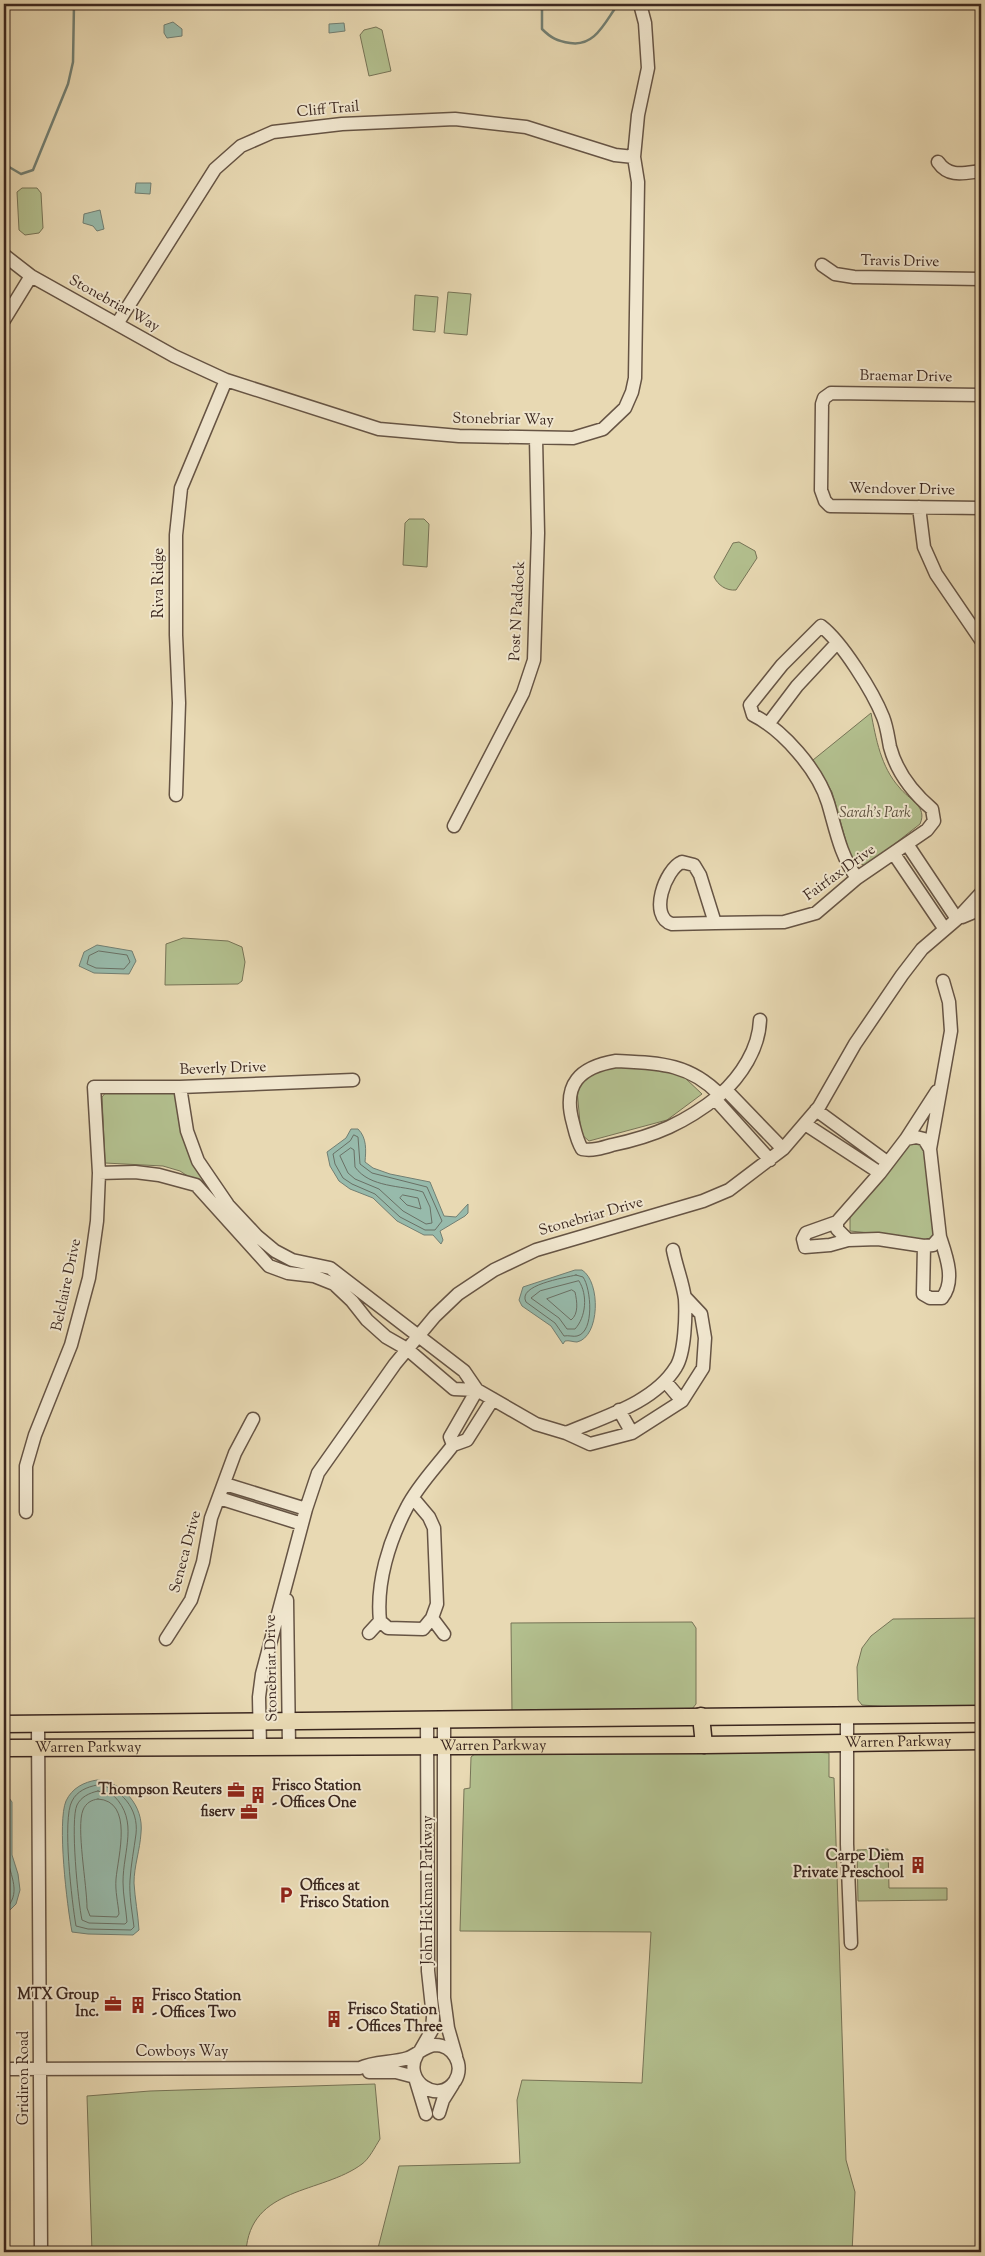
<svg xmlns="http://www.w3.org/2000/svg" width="985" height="2256" font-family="'Sorts Mill Goudy',serif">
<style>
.green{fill:#b3c08f;stroke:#777457}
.water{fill:#97baab;stroke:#727f73}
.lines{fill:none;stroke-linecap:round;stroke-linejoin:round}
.shore{stroke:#697065;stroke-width:1}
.stream{stroke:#727f73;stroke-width:2.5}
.minor-casing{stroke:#665444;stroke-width:15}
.major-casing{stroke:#3b271f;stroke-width:19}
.minor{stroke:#f0e6ce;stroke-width:12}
.major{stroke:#e8d9b3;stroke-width:16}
.labels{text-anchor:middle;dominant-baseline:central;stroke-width:4;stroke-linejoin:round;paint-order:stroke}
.street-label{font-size:15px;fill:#3b271f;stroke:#f0e6ce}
.park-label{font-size:15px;font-style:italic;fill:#594d3b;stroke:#f0e6ce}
.poi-label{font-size:15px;font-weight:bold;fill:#3b271f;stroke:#f0e6ce;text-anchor:start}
</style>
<rect width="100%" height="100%" fill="#e8d9b3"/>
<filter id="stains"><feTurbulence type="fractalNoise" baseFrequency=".004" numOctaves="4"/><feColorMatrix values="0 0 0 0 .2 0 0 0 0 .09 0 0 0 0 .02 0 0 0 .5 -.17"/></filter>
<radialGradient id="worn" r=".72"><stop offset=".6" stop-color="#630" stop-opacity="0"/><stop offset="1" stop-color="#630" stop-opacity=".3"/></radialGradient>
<!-- green -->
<path class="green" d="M376 27 382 30 391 71 369 76 360 35 364 30Z
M22 188H37L41 193 43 228 39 233 25 235 19 230 17 192Z
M448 292 471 294 467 335 444 333Z
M415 295 438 297 435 332 413 330Z
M409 519H424L429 524 427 567 403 565 405 523Z
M739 542 755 551 757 558 736 590C726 591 718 585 714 577L733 543Z
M871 713C876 739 881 767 899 787 909 800 928 806 920 824L870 863 864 865 854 861 849 852 832 792 813 760Z
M183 938 228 941 242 947 245 962 242 981 238 984 165 985 166 944Z
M610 1065 665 1070 684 1077 702 1094 667 1120 589 1141 581 1134 577 1090 583 1077Z
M108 1090H171L177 1096 187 1150 207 1184 203 1186 180 1171 163 1166 105 1163 102 1097Z
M920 1143 927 1149 936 1231 929 1240H920L891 1235 850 1231V1215L878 1186 909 1144Z
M981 1618V1708H904L862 1705 858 1700 857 1667 862 1648 871 1636 893 1619Z
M692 1622 696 1628V1704L692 1709 512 1713 511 1623Z
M786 1750 829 1753V1777L834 1778 846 2160 855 2192 852 2252H377L399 2166 520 2163 517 2100 522 2080 642 2083 651 1932 460 1931 464 1789 470 1788 471 1757 476 1753Z
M888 1849 889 1888H947V1900L858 1901 857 1850Z
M375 2084 380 2139C375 2147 369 2159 362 2164 322 2194 250 2186 246 2252H92L87 2096 150 2091Z"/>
<!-- water -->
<path class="water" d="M173 22 182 29V36L167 38 164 33V25Z
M344 23 345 31 329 33V24Z
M136 183H151L150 194 135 193Z
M100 210 104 229 97 231 93 226 83 223 84 214Z
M97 945 132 951 136 961 129 974 94 973 79 966 84 952Z
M351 1129H358C367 1138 366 1150 365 1162L373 1168 390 1174 430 1182 444 1216 456 1217 468 1204V1213L465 1216 440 1231 443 1240 441 1244 433 1235H424L397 1221 373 1198 350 1189 339 1181 330 1166 327 1152 346 1138Z
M575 1270H582C601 1282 600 1337 577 1342 573 1342 569 1340 565 1341L563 1344 551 1326 522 1306 519 1300 523 1287Z
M97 1780C123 1782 144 1806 141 1833 140 1850 134 1866 134 1883 135 1899 138 1914 139 1930L133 1935 88 1934 72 1932C67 1906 57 1822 66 1801 72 1788 84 1782 97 1780Z
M4 1791 12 1802V1855L18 1874 20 1890 16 1904 4 1916Z"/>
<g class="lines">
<!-- shore -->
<path class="shore" d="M99 951 127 955 130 962 124 969 96 968 87 964 89 956Z
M354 1135 358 1137 360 1164 372 1173 427 1187 442 1221 435 1230H425L400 1217 375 1194 352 1184 343 1178 335 1164 333 1154 350 1141Z
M351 1148 354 1150 355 1167C370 1188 401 1185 423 1192L430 1207 432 1223 426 1224 403 1211 379 1189 355 1179 348 1173 340 1156Z
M403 1195 418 1198 421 1209 407 1205 400 1198Z
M576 1275 583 1277C591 1288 595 1332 577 1336 574 1337 568 1335 564 1336L555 1323 526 1302C517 1285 564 1278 576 1275Z
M579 1281C588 1295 586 1317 575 1329H567L559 1318 531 1298 540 1291Z
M572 1290 575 1292C577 1301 579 1314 571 1320L547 1299Z
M97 1785C121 1787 139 1809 136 1834 134 1849 131 1864 130 1880 129 1895 132 1911 134 1927L131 1930 88 1929 76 1926C72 1903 62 1819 72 1801 77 1791 87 1787 97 1785Z
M98 1791 114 1796C139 1821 123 1851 123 1882 123 1895 126 1909 127 1922L125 1924 89 1923 82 1920C78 1902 70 1820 77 1805 81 1797 89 1793 98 1791Z
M4 1799 7 1804C8 1821 4 1839 7 1856 10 1877 23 1893 4 1911
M98 1799C134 1801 118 1856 116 1879 115 1891 118 1903 119 1914L117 1917 90 1916 87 1908C87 1885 76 1827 83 1810 86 1803 91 1800 98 1799Z"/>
<!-- stream -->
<path class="stream" d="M544 4 542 8V29C551 38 557 41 570 43 594 47 604 24 616 7L629 4
M4 164 21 174 33 170 68 84 73 62 74 4"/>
<!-- minor casing -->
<g class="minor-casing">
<path id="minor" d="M938 162C949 178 964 173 981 171
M4 255 31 276 174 356 226 380 379 429 459 436 573 438 603 429 625 408 632 392 635 378 638 182 634 157 638 115 648 68 645 23 640 4
M822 265 835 274 854 277 981 279
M4 320 31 276
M117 324 215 169 241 146 273 132 342 124 455 119 526 127 615 155 634 157
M981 395 831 393 824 398 822 404 821 490 825 501 830 506 981 508
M919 507 924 547 936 574 981 640
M769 723 797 686 837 643
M176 795 179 703 176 635V535L181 488 226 380
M454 826 523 693 534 660 538 533 536 438
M907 844 957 919
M894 854 944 928
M682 862 694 865 700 875 715 923 672 924C648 917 665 869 682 862Z
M962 917 981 909
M715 923 784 922 816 913 857 878 927 830 934 821 932 809C912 792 897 773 890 747 888 737 887 727 883 717 873 692 842 642 821 626L782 665 750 705 753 715C783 730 818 770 828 803 836 830 840 855 857 878
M616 1061C658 1063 689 1063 720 1095 685 1123 655 1136 612 1145 602 1148 592 1151 582 1149 577 1141 575 1131 573 1123 562 1084 580 1067 616 1061Z
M726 1090 783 1149
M720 1095C741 1076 759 1049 760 1020
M715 1099 770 1160
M816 1110 887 1162
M805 1124 880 1173
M916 1137 924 1139 930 1149 940 1237 933 1245 924 1246 878 1239 848 1240 837 1229V1222L880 1173 906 1139Z
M906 1139 937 1091
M930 1149 951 1031 949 1002 943 981
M99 1173 135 1172 159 1175 196 1185 269 1266 288 1273 314 1276 334 1284 352 1301 367 1320 386 1337 407 1349 454 1389 477 1390 464 1371 330 1268 292 1260 275 1251 257 1236 228 1205 198 1161 187 1131 180 1087
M837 1222 806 1233 803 1239 805 1247 830 1245 848 1240
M924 1246 923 1294 930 1298H942C956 1281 946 1255 940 1237
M665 1381 682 1401
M493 1399 467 1440 453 1445 450 1437 477 1390 536 1424 566 1433 590 1444 632 1433 682 1401 703 1368 705 1338 701 1314 685 1297
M619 1410 632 1433
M566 1433C603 1417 654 1403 676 1367 685 1353 686 1315 685 1299 683 1283 676 1266 673 1250
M225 1484 306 1509
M219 1498 302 1524
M413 1498 429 1517 434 1528 437 1604 432 1618 423 1629 388 1628 380 1621C376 1583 389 1541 407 1507 418 1485 438 1465 453 1445
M26 1512V1466L35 1435 71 1345 89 1278 97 1221 99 1173 94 1087H180L353 1080
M287 1600 289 1747
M432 1618 444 1634
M369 1633 380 1621
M166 1639 191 1600 203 1562 211 1518 235 1453 253 1419
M847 1715V1844L851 1943
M444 1718V1998L448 2028 456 2056
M38 1724 41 2252
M260 1748 259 1697 262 1674 306 1509 318 1473 395 1364 435 1316 458 1294 494 1270 536 1250 703 1201 729 1190 783 1149 819 1107 855 1044 902 975 922 949 957 919 981 893
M420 2051 432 2030 433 2017 428 1971 427 1719
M4 2069 360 2068C374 2061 393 2063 408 2058 418 2054 425 2046 435 2045 453 2045 465 2065 455 2081 438 2106 402 2080 417 2055
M369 2072H396L415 2077
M416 2081 426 2114
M439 2113 443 2100 453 2084"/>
</g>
<!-- major casing -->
<g class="major-casing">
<g id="major">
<path d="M701 1716 704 1745"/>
<path d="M4 1724 981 1714"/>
<path id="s1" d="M4 1748 704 1745 981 1741"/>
</g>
</g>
<!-- minor -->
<use href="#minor" class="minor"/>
<!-- major -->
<use href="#major" class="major"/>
</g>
<!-- icons -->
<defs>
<g id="office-bare" transform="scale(1.35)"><path d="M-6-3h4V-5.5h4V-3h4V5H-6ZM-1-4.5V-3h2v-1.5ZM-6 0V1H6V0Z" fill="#8f2418" stroke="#f0e6ce" stroke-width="2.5" paint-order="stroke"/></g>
<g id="building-bare" transform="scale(1.35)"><path d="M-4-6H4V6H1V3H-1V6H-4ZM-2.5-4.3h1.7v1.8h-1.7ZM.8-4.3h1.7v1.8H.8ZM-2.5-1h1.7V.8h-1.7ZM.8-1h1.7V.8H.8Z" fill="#8f2418" stroke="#f0e6ce" stroke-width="2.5" paint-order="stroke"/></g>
<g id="parking-bare" transform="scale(1.35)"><path d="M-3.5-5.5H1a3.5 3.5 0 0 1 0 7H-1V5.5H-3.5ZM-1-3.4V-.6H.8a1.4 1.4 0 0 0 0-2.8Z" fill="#8f2418" stroke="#f0e6ce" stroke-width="2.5" paint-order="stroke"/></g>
</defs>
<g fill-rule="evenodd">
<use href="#office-bare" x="236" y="1790"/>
<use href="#building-bare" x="258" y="1795"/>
<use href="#office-bare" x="249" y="1812"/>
<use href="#building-bare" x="918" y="1865"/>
<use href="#parking-bare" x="286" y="1895"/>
<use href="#office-bare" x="113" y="2004"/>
<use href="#building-bare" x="138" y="2005"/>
<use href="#building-bare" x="334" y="2019"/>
</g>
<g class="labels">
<!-- street labels -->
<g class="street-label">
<text transform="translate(328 110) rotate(-5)">Cliff Trail</text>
<text transform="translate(900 262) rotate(1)">Travis Drive</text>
<text transform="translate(114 304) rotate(29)">Stonebriar Way</text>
<text transform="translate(906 377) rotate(1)">Braemar Drive</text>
<text transform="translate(503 420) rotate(1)">Stonebriar Way</text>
<text transform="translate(902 490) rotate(1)">Wendover Drive</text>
<text transform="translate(159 583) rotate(-90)">Riva Ridge</text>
<text transform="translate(518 611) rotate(-87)">Post N Paddock</text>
<text transform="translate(840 873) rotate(-36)">Fairfax Drive</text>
<text transform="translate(223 1069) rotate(-2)">Beverly Drive</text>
<text transform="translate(591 1217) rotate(-16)">Stonebriar Drive</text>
<text transform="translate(67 1285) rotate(-78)">Belclaire Drive</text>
<text transform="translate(186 1552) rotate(-75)">Seneca Drive</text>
<text transform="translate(272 1668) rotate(-91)">Stonebriar Drive</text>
<text stroke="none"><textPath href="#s1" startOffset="894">Warren Parkway</textPath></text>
<text stroke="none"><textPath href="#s1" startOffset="489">Warren Parkway</textPath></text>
<text stroke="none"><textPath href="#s1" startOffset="84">Warren Parkway</textPath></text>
<text transform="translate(428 1890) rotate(-90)">John Hickman Parkway</text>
<text x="182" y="2052">Cowboys Way</text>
<text transform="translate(24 2078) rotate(-90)">Gridiron Road</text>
</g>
<!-- park labels -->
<g class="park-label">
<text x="875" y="813">Sarah's Park</text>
</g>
<!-- poi labels -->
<g class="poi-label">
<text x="272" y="1786">Frisco Station<tspan x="272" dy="17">- Offices One</tspan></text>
<text x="222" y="1790" text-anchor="end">Thompson Reuters</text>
<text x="235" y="1812" text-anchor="end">fiserv</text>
<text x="904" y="1856" text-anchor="end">Carpe Diem<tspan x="904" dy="17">Private Preschool</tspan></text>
<text x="300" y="1886">Offices at<tspan x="300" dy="17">Frisco Station</tspan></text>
<text x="99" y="1995" text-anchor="end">MTX Group<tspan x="99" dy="17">Inc.</tspan></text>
<text x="152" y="1996">Frisco Station<tspan x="152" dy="17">- Offices Two</tspan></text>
<text x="348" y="2010">Frisco Station<tspan x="348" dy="17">- Offices Three</tspan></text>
</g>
</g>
<!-- margin -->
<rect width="985" height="2256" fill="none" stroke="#e8d9b3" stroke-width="20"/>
<rect x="5" y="5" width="975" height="2246" fill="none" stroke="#3b271f" stroke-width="2.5"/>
<rect x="10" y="10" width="965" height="2236" fill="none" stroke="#3b271f"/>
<rect width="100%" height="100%" filter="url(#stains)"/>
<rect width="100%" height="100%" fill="url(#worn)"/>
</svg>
